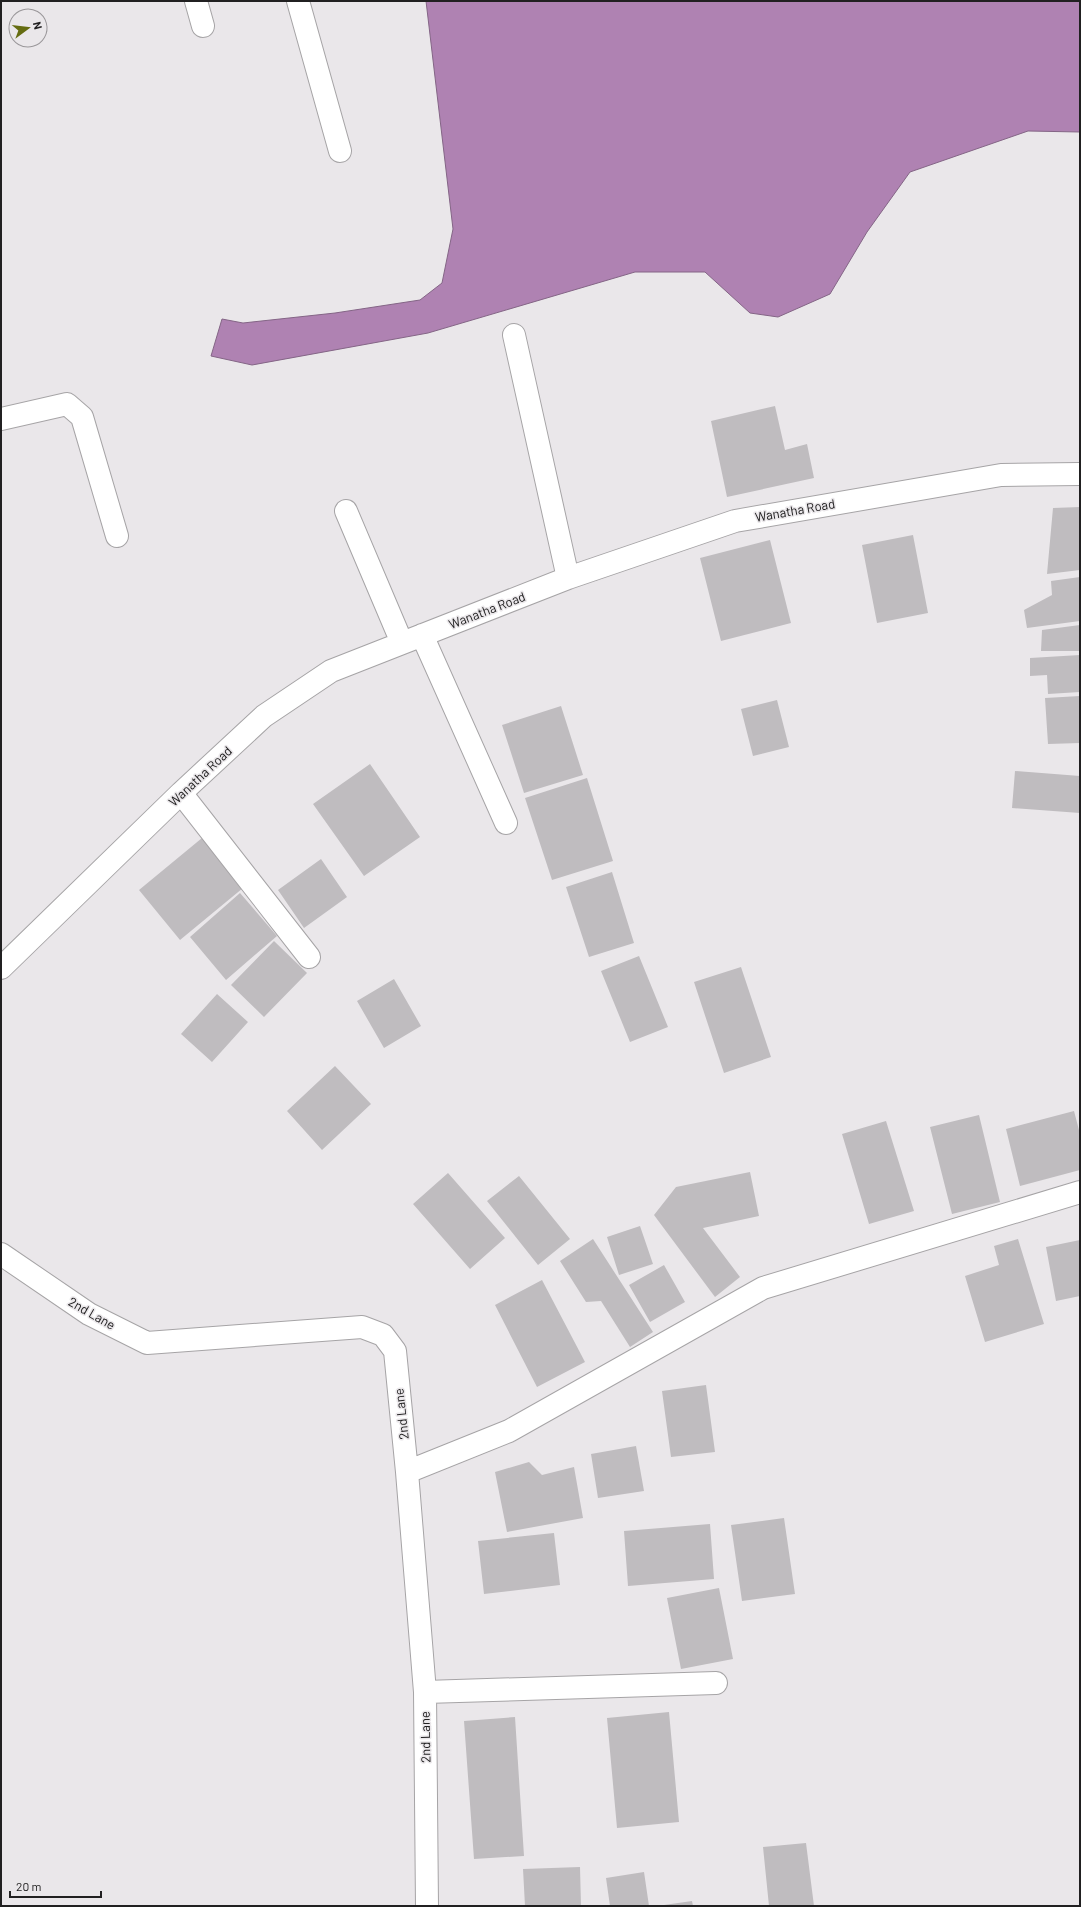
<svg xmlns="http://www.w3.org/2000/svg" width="1081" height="1907" font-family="Barlow,sans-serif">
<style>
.water{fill:#af82b2;stroke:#846586}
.building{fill:#bfbcbf}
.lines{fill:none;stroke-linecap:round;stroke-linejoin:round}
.minor-casing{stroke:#a6a4a6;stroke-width:24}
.minor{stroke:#fff;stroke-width:22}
.labels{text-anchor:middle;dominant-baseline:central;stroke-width:3;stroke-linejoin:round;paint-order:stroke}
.street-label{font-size:13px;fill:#212021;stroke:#eae7ea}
</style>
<rect width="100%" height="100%" fill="#eae7ea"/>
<!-- water -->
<path class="water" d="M426 1H1080V132L1028 131 910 172 867 232 830 294 778 317 750 313 705 272H635L428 333 252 365 211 356 222 319 243 323 335 313 420 300 442 283 453 229Z"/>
<!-- building -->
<path class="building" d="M775 406 785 450 807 444 814 478 727 497 711 421Z
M1080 507V570L1047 574 1053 508Z
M913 535 928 613 877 623 862 545Z
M770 540 791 623 721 641 700 558Z
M1080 577V621L1027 628 1024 610 1052 595 1051 581Z
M1080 625V651H1041L1042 630Z
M1080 655V692L1048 694 1047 675 1030 676V658Z
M1080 696V743L1048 744 1045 698Z
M777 700 789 747 753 756 741 709Z
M561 706 583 775 524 793 502 725Z
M370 764 420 837 364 876 313 804Z
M1015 771 1080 776V813L1012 808Z
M587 778 613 861 552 880 525 798Z
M202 838 243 888 180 940 139 890Z
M321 859 347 897 304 928 278 890Z
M612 872 634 943 589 957 566 887Z
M240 893 277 936 226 980 190 937Z
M274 941 307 973 264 1017 231 985Z
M639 956 668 1027 630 1042 601 971Z
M741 967 771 1057 724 1073 694 982Z
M394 979 421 1026 384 1048 357 1001Z
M217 994 248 1022 212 1062 181 1034Z
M335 1066 371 1104 322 1150 287 1111Z
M1074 1111 1080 1134V1170L1020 1186 1006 1129Z
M979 1115 1000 1202 952 1214 930 1127Z
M886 1121 914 1211 869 1224 842 1134Z
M750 1172 759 1216 703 1228 740 1277 715 1297 654 1215 676 1187Z
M448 1173 505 1238 470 1269 413 1204Z
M519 1176 570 1239 538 1265 487 1201Z
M640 1226 653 1264 619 1275 607 1237Z
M593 1239 653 1332 630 1347 601 1301 586 1302 560 1261Z
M1018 1239 1044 1324 985 1342 965 1276 999 1265 994 1246Z
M1080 1240V1296L1056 1301 1046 1247Z
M664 1265 685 1302 650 1322 629 1285Z
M542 1280 585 1362 537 1387 495 1305Z
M706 1385 715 1452 671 1457 662 1391Z
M636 1446 644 1491 598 1498 591 1454Z
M529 1462 542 1475 574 1467 583 1518 507 1532 495 1472Z
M784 1518 795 1594 742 1601 731 1525Z
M710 1524 714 1579 628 1586 624 1531Z
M554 1533 560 1585 484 1594 478 1541Z
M719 1588 733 1659 681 1669 667 1598Z
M669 1712 679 1822 617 1828 607 1718Z
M515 1717 524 1856 474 1859 464 1721Z
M806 1843 814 1906H769L763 1847Z
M580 1867 581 1906H525L523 1869Z
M644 1872 649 1906H610L606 1878Z
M692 1901 693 1906H664V1905Z"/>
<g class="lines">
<!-- minor casing -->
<g class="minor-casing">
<path id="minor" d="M196 1 203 26
M298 1 340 151
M514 335 568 578
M1 419 67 404 82 417 117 536
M346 511 402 643
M422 635 506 823
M181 793 309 957
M1 968 181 793 264 716 331 671 568 578 735 521 1001 475 1080 474
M1 1254 89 1314 147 1343 362 1327 383 1335 395 1351 407 1472 425 1692 427 1906
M407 1472 509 1431 763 1288 1080 1192
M425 1692 716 1683"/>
</g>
<!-- minor -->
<use href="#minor" class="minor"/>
</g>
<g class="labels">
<!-- street labels -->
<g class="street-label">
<text transform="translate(795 510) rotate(-10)">Wanatha Road</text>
<text transform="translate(487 610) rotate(-21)">Wanatha Road</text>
<text transform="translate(200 776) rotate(-43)">Wanatha Road</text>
<text transform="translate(92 1313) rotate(30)">2nd Lane</text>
<text transform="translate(401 1414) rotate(-96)">2nd Lane</text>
<text transform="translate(425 1737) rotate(-91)">2nd Lane</text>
</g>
</g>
<!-- border -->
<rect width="1081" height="1907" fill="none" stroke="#212021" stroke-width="4"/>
<!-- north arrow -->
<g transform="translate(28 28) rotate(75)"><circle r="19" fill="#eae7ea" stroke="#9a979a"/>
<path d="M0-3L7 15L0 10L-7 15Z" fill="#656c11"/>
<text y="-6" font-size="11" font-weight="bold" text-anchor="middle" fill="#212021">N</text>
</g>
<!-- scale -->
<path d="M10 1891v6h91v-6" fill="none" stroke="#212021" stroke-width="2"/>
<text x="16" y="1891" font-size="12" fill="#212021" stroke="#eae7ea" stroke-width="3" paint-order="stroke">20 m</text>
</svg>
